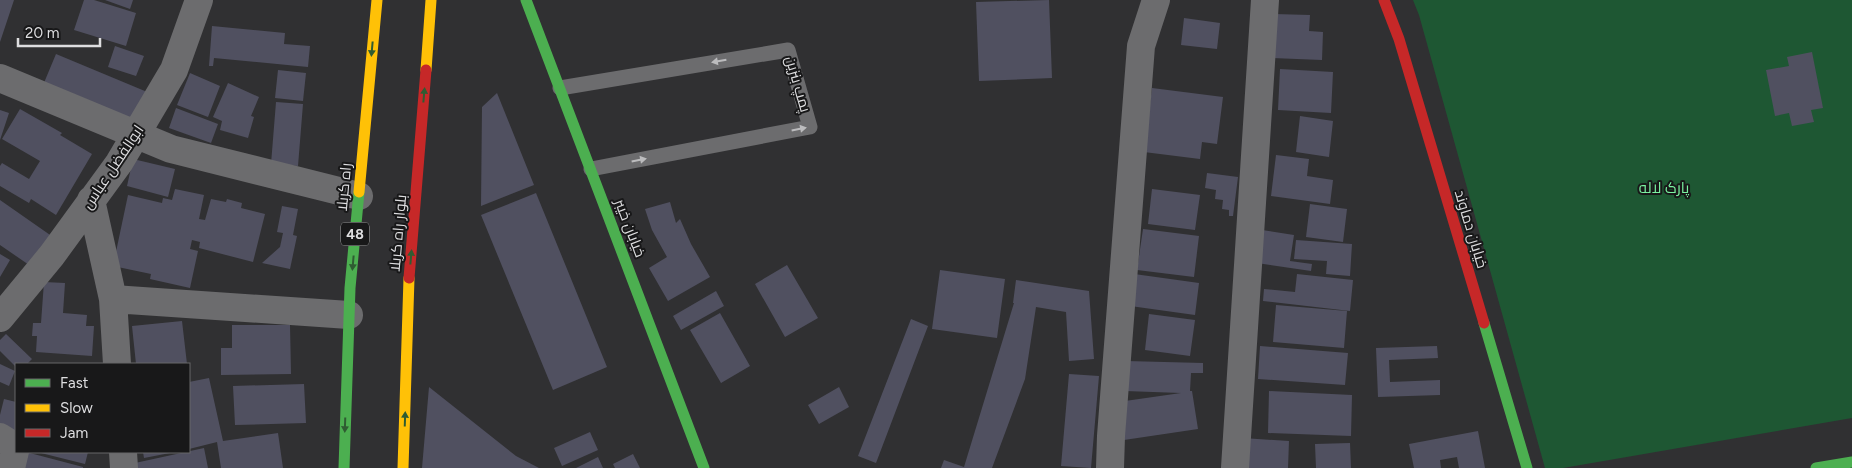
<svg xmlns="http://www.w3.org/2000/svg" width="1852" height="468" font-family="Figtree,Cairo,sans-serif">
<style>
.green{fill:#1e5733}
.building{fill:#505060}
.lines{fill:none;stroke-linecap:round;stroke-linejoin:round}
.lane{stroke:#6c6c6e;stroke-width:15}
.street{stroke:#6c6c6e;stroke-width:28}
.fast{stroke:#4caf50;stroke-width:11}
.slow{stroke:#ffc107;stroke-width:11}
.jam{stroke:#c62828;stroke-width:11}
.oneway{fill:#2f5c32}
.oneway2{fill:#bcbcbe}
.labels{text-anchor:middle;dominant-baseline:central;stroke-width:4;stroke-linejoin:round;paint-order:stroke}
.shield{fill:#181819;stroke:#a3a3a4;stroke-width:1}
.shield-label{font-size:14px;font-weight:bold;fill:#dedee0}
.street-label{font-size:15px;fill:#dedee0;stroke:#181819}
.park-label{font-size:15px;fill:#7bf3a1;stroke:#181819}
</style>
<rect width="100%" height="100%" fill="#303032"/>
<!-- green -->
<path class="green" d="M1413 0H1852V418L1563 468H1545L1419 15Z"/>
<!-- building -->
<path class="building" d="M0 0H14L0 42Z
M84 0H94L136 13 126 46 74 30Z
M105 0H133L130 9Z
M1049 0 1052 78 979 81 976 2Z
M1274 14 1310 15 1309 31 1323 32 1322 60 1272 58Z
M1184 18 1220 23 1217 49 1181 45Z
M212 26 285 33 284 44 310 46 308 67 214 58 213 66H209Z
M115 46 144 56 136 76 108 67Z
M1812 52 1823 108 1811 110 1814 122 1792 126 1789 113 1775 116 1766 70 1789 66 1787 57Z
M56 54 152 94 138 130 41 90Z
M1280 69 1333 72 1331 113 1278 110Z
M278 70 306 73 303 101 275 98Z
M190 73 220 86 208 117 177 105Z
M228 83 259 97 251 116 254 117 248 138 220 130 222 121 213 117Z
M1152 88 1223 97 1217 144 1202 142 1200 159 1144 152Z
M497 93 534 185 481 206 482 107Z
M276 102 303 104 298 166 271 164Z
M176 108 218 124 211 143 169 128Z
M20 109 62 133 60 135 92 154 56 215 31 199 29 203 0 186V166L2 163 29 179 40 161 2 139Z
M0 110 9 113 0 140Z
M1300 116 1333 121 1329 157 1296 152Z
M1276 155 1309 159 1307 176 1333 180 1330 204 1271 196Z
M133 159 175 169 168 197 127 186Z
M1207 173 1238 177 1233 216H1229V210L1222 209 1223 200 1215 199 1216 190 1205 188Z
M175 189 204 195 199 219 205 220 211 199 226 202 227 199 242 203 241 208 265 214 253 262 199 248 200 242 192 240 190 249 198 251 190 288 150 279 151 274 113 266 128 195 162 203 163 198 172 200Z
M1152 189 1200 195 1195 230 1148 224Z
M536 193 607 367 553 390 481 215Z
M0 200 53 237 32 267 0 245Z
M670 202 676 223 680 219 691 244 710 277 668 301 649 268 667 257 652 230 645 209Z
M1310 204 1347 209 1343 242 1306 237Z
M282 206 298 209 293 235 297 236 290 269 262 263 280 247 283 233 277 232Z
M1143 229 1199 236 1194 277 1137 270Z
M1262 230 1294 235 1290 261 1312 264 1311 271 1257 263Z
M1296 240 1352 244 1350 276 1326 274 1327 261 1294 259Z
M0 254 10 260 0 277Z
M787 265 818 318 785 337 755 284Z
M940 270 1005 279 997 338 932 329Z
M1127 273 1199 283 1195 315 1123 305Z
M1297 274 1353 280 1350 311 1263 301 1264 289 1295 292Z
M1016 280 1089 291 1094 359 1069 361 1066 312 1036 307 1025 379 992 468H941L944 460 964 467 1014 303H1013Z
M44 282 65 283 63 313 87 315 86 326H94L92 356 36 352 37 336H32L33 323H41Z
M716 291 724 306 681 330 673 316Z
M1276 305 1347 311 1344 348 1273 342Z
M720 313 750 366 721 383 690 330Z
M1149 314 1195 320 1190 356 1145 350Z
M911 319 928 326 876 463 858 456Z
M182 321 187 364H136L132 326Z
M232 325H290L291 374 221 375V348H232Z
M6 334 32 359 27 364H16V367L0 351V340Z
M1260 346 1348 353 1345 385 1258 379Z
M1437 346 1438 358 1389 360 1390 382 1440 380V395L1378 397 1376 348Z
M1126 361 1203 363V373H1191L1190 391H1192L1198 429 1124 440 1118 402 1181 393 1125 391Z
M0 364 15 371 9 386 0 382Z
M1069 374 1099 376 1091 468 1061 466Z
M209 378 223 441 278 433 283 468H221L217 442 189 449V382Z
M304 384 306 423 235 425 233 386Z
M429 387 516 456 539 468H422Z
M839 387 849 407 819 424 808 405Z
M1269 391 1352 395 1351 436 1268 433Z
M4 399 16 402V436L0 432V415Z
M1478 431 1485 468H1459L1457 457 1440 460 1441 468H1414L1409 444Z
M590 432 598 450 562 466 554 448Z
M1243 438 1289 441 1288 468H1242Z
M1350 443 1351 468H1316L1315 444Z
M204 448 208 468H136L135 463Z
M26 452 83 467V468H16Z
M37 452H88L85 464Z
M143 452H170V453L144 458Z
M633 454 640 468H615L613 464Z
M598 457 603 468H576Z"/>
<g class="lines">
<!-- lane -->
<path class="lane" d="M560 88 788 50 810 127 591 169"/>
<!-- street -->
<path class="street" d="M0 78 171 149 359 196
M91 200 113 299 117 364
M113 299 349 315
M0 318 52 255 119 163 174 70 199 0
M0 437 16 447 11 468
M123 452 124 468
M1110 468 1111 436 1141 46 1156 0
M1235 468 1265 0"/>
<!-- fast -->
<path class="fast" d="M526 0 704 468
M1484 323 1527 468
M344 468 350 288 359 192
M1816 468 1852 462"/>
<!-- slow -->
<path class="slow" d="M426 70 431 0
M359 192 377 0
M403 468 409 278"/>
<!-- jam -->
<path class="jam" d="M1384 0 1399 39 1484 323
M409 278 426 70"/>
</g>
<!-- one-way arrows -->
<defs><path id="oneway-solid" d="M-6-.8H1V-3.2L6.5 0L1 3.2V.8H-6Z" transform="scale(1.25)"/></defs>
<g class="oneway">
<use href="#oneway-solid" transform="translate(372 49) rotate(95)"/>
<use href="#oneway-solid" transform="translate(424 95) rotate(-85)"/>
<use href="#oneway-solid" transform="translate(411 257) rotate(-85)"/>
<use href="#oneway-solid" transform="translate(353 263) rotate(95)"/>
<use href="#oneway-solid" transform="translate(405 419) rotate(-88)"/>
<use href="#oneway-solid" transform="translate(345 425) rotate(92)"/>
</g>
<g class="oneway2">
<use href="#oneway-solid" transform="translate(719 61) rotate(170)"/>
<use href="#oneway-solid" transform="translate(799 129) rotate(-11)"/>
<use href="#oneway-solid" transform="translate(639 160) rotate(-11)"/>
</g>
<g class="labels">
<!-- shield labels -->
<rect class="shield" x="341" y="222.5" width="28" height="23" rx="4"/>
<g class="shield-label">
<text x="355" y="234">48</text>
</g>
<!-- street labels -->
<g class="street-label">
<text transform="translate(798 84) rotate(74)">پمپ بنزین</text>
<text transform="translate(113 167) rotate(-56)">ابوالفضل عباس</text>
<text transform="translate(344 187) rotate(-85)">راه کربلا</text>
<text transform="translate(630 228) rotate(69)">خیابان خیبر</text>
<text transform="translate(1471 229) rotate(73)">خیابان دماوند</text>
<text transform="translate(398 233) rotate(-85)">بلوار راه کربلا</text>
</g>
<!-- park labels -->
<g class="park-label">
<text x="1664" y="188">پارک لاله</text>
</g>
</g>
<!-- legend -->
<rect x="15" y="363" width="175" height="90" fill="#181819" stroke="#676769"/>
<rect x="25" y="379" width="25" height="8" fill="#4caf50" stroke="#676769"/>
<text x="60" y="388" font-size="15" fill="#dedee0">Fast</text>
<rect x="25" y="404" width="25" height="8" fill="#ffc107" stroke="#676769"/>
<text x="60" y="413" font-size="15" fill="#dedee0">Slow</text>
<rect x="25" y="429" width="25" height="8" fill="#c62828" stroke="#676769"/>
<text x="60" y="438" font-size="15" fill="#dedee0">Jam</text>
<!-- scale -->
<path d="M18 38v8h82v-8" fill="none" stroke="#dedee0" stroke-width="2.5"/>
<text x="25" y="38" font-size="15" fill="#dedee0" stroke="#181819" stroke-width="4" paint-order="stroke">20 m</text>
</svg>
